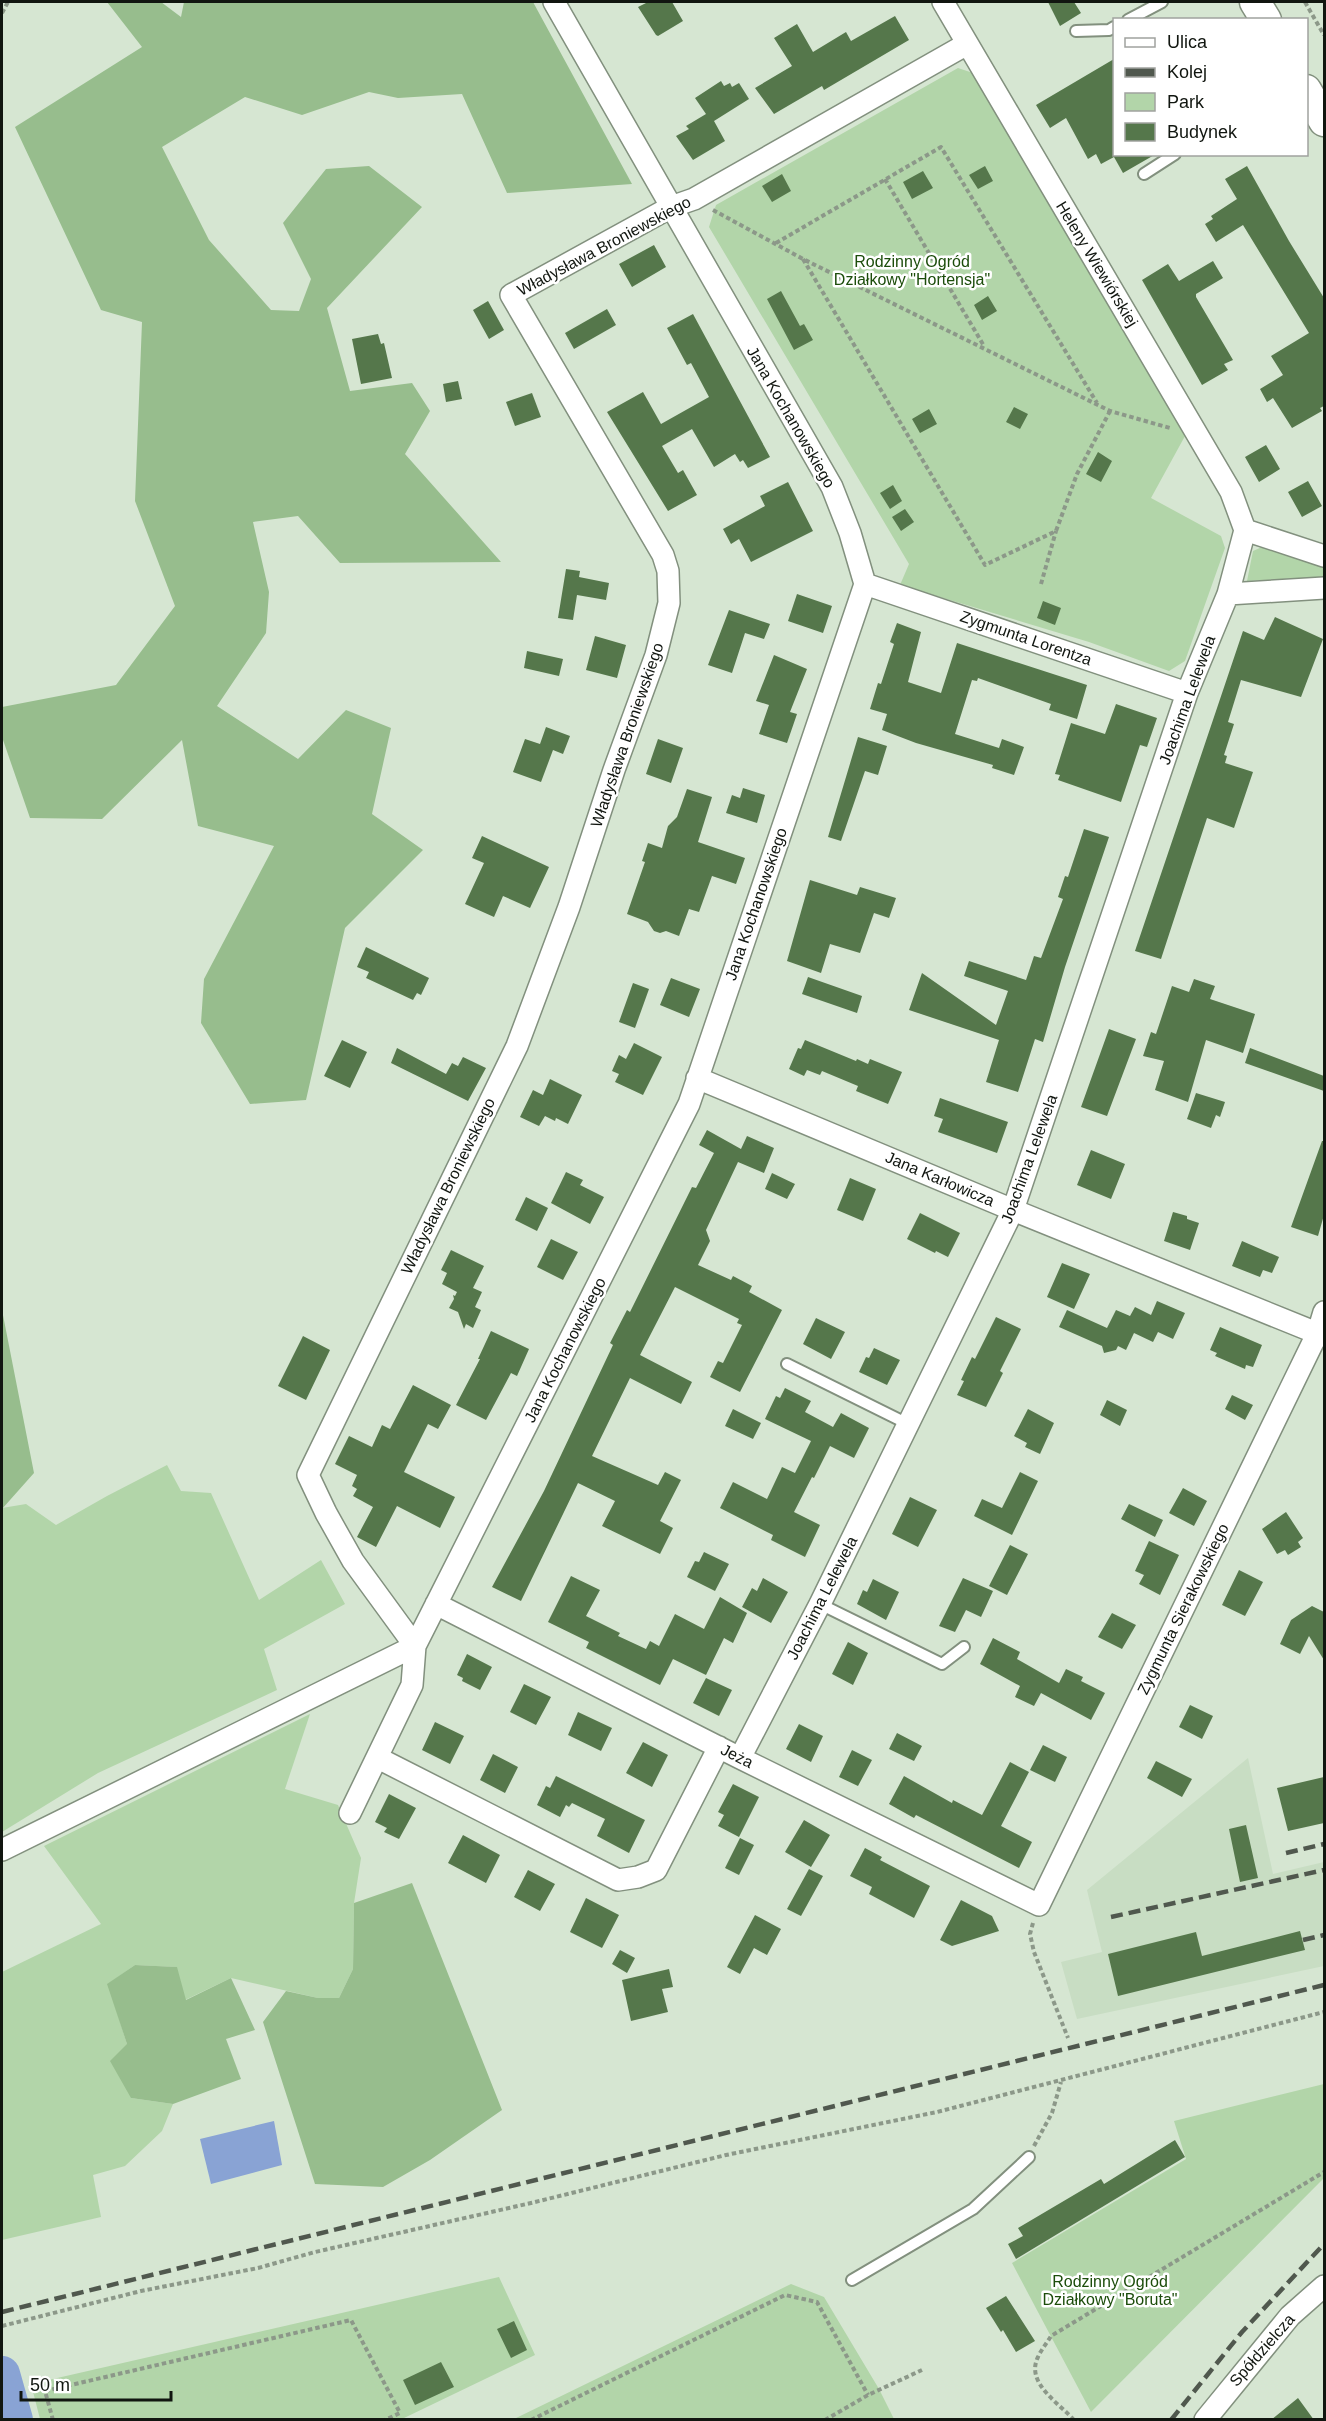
<svg xmlns="http://www.w3.org/2000/svg" width="1326" height="2421" font-family="Arial,sans-serif">
<style>
.built{fill:#c8ddc3}
.green{fill:#b2d5a9}
.forest{fill:#97bd8d}
.water{fill:#89a3d4}
.lines{fill:none;stroke-linecap:round;stroke-linejoin:round}
.river{stroke:#89a3d4;stroke-width:36}
.building{fill:#55774b}
.lane-casing{stroke:#82907e;stroke-width:14}
.street-casing{stroke:#82907e;stroke-width:24}
.secondary-casing{stroke:#82907e;stroke-width:33}
.path{stroke:#8c9889;stroke-width:4;stroke-dasharray:4.5 3;stroke-linecap:butt}
.lane{stroke:#fff;stroke-width:10}
.street{stroke:#fff;stroke-width:21}
.secondary{stroke:#fff;stroke-width:30}
.rail{stroke:#50584e;stroke-width:4.5;stroke-dasharray:12 6;stroke-linecap:butt}
.labels{text-anchor:middle;dominant-baseline:central;stroke-width:5;stroke-linejoin:round;paint-order:stroke}
.street-label{font-size:16px;fill:#111610;stroke:#fff}
.park-label{font-size:16px;fill:#1c4d0b;stroke:#fff}
</style>
<rect width="100%" height="100%" fill="#d6e6d2"/>
<!-- built -->
<path class="built" d="M1248 1758 1273 1874 1324 1862V1966L1077 2019 1061 1962 1102 1952 1087 1890Z"/>
<!-- green -->
<path class="green" d="M958 68 973 73 1185 436 1151 498 1221 536 1225 548 1185 661 1169 671 1089 642 900 585 909 564 709 227 716 205Z
M1262 547 1324 568V577L1247 581 1253 551Z
M167 1465 181 1491 211 1493 259 1600 321 1560 345 1604 264 1649 277 1690 98 1773 2 1832V1508L26 1504 56 1525 107 1496Z
M310 1714 285 1789 338 1805 361 1858 354 1903 353 1969 339 1998H318L231 1978 185 2000 176 1967 135 1965 108 1984 127 2044 131 2098 173 2104 162 2131 125 2166 93 2175 101 2217 2 2240V1972L101 1924 44 1846Z
M1324 2084V2178L1091 2412 1012 2263 1186 2159 1174 2121Z
M499 2277 535 2355 402 2419H40L31 2384Z
M791 2284 824 2297 879 2389 894 2419H514Z"/>
<!-- forest -->
<path class="forest" d="M107 2H161L181 17 184 2H533L632 184 507 193 462 94 398 98 369 92 302 115 245 97 162 147 209 240 271 310 299 311 311 279 283 223 326 169 369 166 422 207 327 308 350 391 412 383 430 411 405 454 501 562 340 563 298 516 253 522 269 592 266 633 217 706 298 759 346 710 391 728 372 814 423 850 345 928 306 1100 250 1104 201 1023 204 979 274 846 198 826 182 740 102 819 30 818 2 737V707L116 685 175 606 135 501 142 322 101 310 15 127 142 47Z
M2 1310 34 1473 2 1509Z
M412 1883 502 2110 430 2160 383 2187 315 2184 263 2022 286 1991 318 1998H339L353 1969 354 1903Z
M135 1965 177 1967 186 2000 231 1978 255 2030 226 2039 241 2079 173 2104 131 2098 110 2061 127 2044 107 1984Z"/>
<!-- water -->
<path class="water" d="M274 2121 282 2165 211 2184 200 2139Z"/>
<g class="lines">
<!-- river -->
<path class="river" d="M2 2374 15 2420"/>
</g>
<!-- building -->
<path class="building" d="M648 2H672L683 21 658 36 656 35 638 7Z
M1048 2H1074L1081 13 1060 26Z
M895 16 909 40 824 90 822 86 774 114 755 88 792 66 774 38 797 24 813 52 846 32 851 41Z
M1114 59V154H1156L1123 173 1114 157 1101 164 1096 154 1088 159 1066 118 1050 128 1036 105Z
M721 81 724 86 730 83 732 87 739 83 749 99 714 121 725 141 693 160 676 136 689 129 686 126 706 114 695 98Z
M985 166 993 181 978 189 969 175Z
M1247 166 1289 241 1324 298V406L1320 408 1322 411 1292 428 1273 398 1267 402 1260 389 1283 375 1271 356 1309 333 1243 225 1216 242 1205 224 1213 219 1211 216 1237 199 1225 179Z
M923 171 933 188 912 199 903 182Z
M782 174 791 191 772 202 762 186Z
M654 245 666 267 632 287 619 264Z
M1213 261 1223 278 1196 294V297L1233 360 1224 364 1228 370 1202 385 1142 280 1168 264 1179 281Z
M781 291 800 326 804 324 813 340 794 350 767 299Z
M988 296 997 311 982 320 974 305Z
M488 301 504 330 489 339 473 310Z
M607 309 616 325 574 349 565 333Z
M693 314 770 457 748 468 743 460 740 462 735 454 714 467 692 429 662 446 678 473 683 470 697 495 668 511 607 412 643 392 661 424 709 397 691 363 687 365 667 328Z
M378 334 381 344 384 343 392 378 361 384 352 339Z
M458 381 462 399 446 402 443 384Z
M532 393 541 417 515 426 506 402Z
M1014 407 1028 414 1020 429 1006 422Z
M929 409 937 424 920 433 912 419Z
M1266 445 1280 469 1259 482 1245 457Z
M1098 452 1112 461 1101 482 1086 474Z
M1308 481 1322 506 1302 517 1288 492Z
M788 482 813 531 751 562 739 539 731 544 723 529 765 506 760 496Z
M893 485 902 501 890 509 880 493Z
M905 509 914 522 901 531 892 517Z
M566 569 580 571 579 577 609 583 606 600 577 595 573 620 558 618Z
M797 594 832 606 823 633 788 621Z
M1043 601 1061 608 1055 625 1037 618Z
M729 610 770 624 764 639 745 633 732 673 708 665Z
M1275 617 1323 639 1301 697 1241 680 1228 722 1234 724 1224 755 1227 756 1225 763 1253 772 1234 828 1207 818 1161 959 1135 951 1243 631 1264 640Z
M897 623 921 632 908 682 941 693 957 643 1087 685 1077 719 1049 710 1051 704 978 678 977 681 972 680 955 734 999 748 1002 739 1024 747 1014 775 992 768 993 765 916 743 882 730 887 714 870 709 878 683 881 684 894 644 890 642Z
M595 636 626 645 617 678 586 670Z
M527 651 563 659 559 676 524 668Z
M774 655 807 669 790 712 797 714 787 743 759 734 769 705 756 701Z
M1116 704 1157 718 1147 747 1140 745 1121 802 1058 780 1060 775 1055 774 1071 723 1105 734Z
M546 727 570 736 563 754 553 750 541 782 513 772 525 739 540 744Z
M858 737 887 746 878 775 865 771 841 841 828 837Z
M658 739 683 748 671 783 646 774Z
M743 788 765 795 757 823 726 813 732 795 740 798Z
M687 789 712 797 698 842 745 858 736 884 712 876 699 912 689 909 679 936 666 931 660 933 654 931 648 922 627 914 645 862 642 861 648 843 662 848 668 826 677 817Z
M1084 829 1109 837 1065 967 1043 1042 1035 1039 1018 1092 986 1082 999 1040 909 1010 922 973 996 1025 1008 991 964 976 969 961 1026 980 1034 956 1041 958 1063 899 1058 897 1065 876 1068 877Z
M482 836 549 867 530 908 503 896 494 917 465 904 484 863 472 858Z
M810 880 857 895 860 887 896 898 889 918 874 913 860 953 830 944 821 973 787 961Z
M366 947 429 978 421 995 417 993 413 1000 366 978 369 972 357 967Z
M808 977 862 996 857 1013 802 994Z
M671 978 700 989 689 1017 660 1005Z
M1194 979 1215 986 1210 999 1255 1014 1243 1053 1206 1040 1188 1102 1155 1090 1164 1061 1143 1056 1151 1032 1156 1034 1172 986 1189 992Z
M633 983 649 989 635 1028 619 1022Z
M1109 1029 1136 1039 1107 1116 1081 1107Z
M342 1040 367 1052 350 1088 324 1076Z
M805 1040 856 1061 857 1059 868 1064 870 1059 902 1072 888 1104 856 1091 858 1086 822 1071 820 1075 807 1070 804 1076 789 1069 798 1048 801 1049Z
M634 1043 662 1057 643 1095 615 1082 619 1074 612 1071 619 1055 626 1059Z
M397 1048 446 1074 452 1063 458 1066 463 1057 486 1068 468 1101 391 1063Z
M1250 1048 1324 1076V1091L1245 1063Z
M550 1079 582 1095 568 1124 556 1118 555 1121 545 1116 539 1126 520 1117 533 1090 543 1095Z
M1196 1093 1225 1102 1220 1117 1216 1115 1211 1128 1187 1119Z
M940 1098 1008 1122 997 1153 938 1132 943 1119 934 1116Z
M707 1130 741 1149 747 1136 774 1148 764 1173 738 1162 706 1230 710 1241 698 1265 731 1280 733 1276 752 1286 749 1292 782 1310 740 1392 710 1377 718 1361 723 1363 742 1325 737 1323 739 1319 675 1287 640 1355 692 1382 681 1404 630 1378 592 1456 658 1485 665 1472 681 1480 660 1521 673 1528 660 1554 602 1526 615 1501 578 1483 521 1601 492 1587 544 1491 613 1345 610 1343 627 1310 630 1312 692 1187 696 1188 714 1153 699 1145Z
M1322 1141H1324V1215L1318 1236 1291 1227Z
M1091 1150 1125 1164 1111 1199 1077 1185Z
M566 1172 583 1180 580 1185 604 1197 590 1224 551 1203Z
M772 1173 795 1184 787 1199 765 1189Z
M850 1178 876 1189 863 1221 837 1210Z
M526 1197 548 1208 537 1231 515 1220Z
M1173 1212 1187 1216V1219L1199 1223 1190 1250 1164 1241Z
M920 1213 960 1233 948 1257 936 1251 935 1253 907 1239Z
M551 1239 578 1252 563 1280 537 1267Z
M1242 1241 1279 1257 1272 1273 1263 1270 1260 1277 1232 1266Z
M451 1250 484 1266 473 1288 482 1292 475 1307 481 1310 473 1328 466 1324 464 1329 458 1312 449 1308 454 1299 453 1295 455 1296 457 1292 442 1284 447 1273 441 1270Z
M1062 1263 1090 1274 1074 1309 1047 1297Z
M1157 1301 1185 1313 1173 1339 1158 1332 1153 1342 1134 1333 1126 1350 1118 1346 1116 1350 1104 1353 1102 1346 1059 1327 1067 1310 1107 1328 1116 1310 1130 1316 1135 1307 1151 1315Z
M996 1317 1021 1329 1000 1371 1003 1373 986 1407 957 1395 964 1381 961 1380 972 1357 975 1359Z
M816 1318 845 1332 831 1359 803 1344Z
M1220 1327 1262 1345 1253 1367 1246 1365 1245 1369 1215 1356 1217 1353 1210 1350Z
M491 1331 529 1349 517 1376 511 1373 486 1420 456 1405 480 1359H478Z
M303 1336 330 1350 306 1400 278 1386Z
M874 1348 900 1360 887 1385 859 1372 866 1357 869 1358Z
M413 1385 451 1405 438 1429 428 1424 404 1472 455 1497 440 1528 397 1506 376 1547 357 1537 373 1507 353 1496 357 1489 352 1486 357 1475 335 1464 349 1436 372 1447 382 1425 390 1429Z
M785 1388 811 1401 805 1412 833 1427 841 1413 869 1428 854 1458 830 1446 814 1478 812 1477 794 1512 820 1525 805 1557 771 1540 773 1535 720 1508 733 1482 767 1499 782 1467 795 1473 811 1441 765 1419 776 1396 780 1398Z
M1232 1395 1253 1405 1245 1420 1225 1409Z
M1107 1400 1127 1410 1120 1426 1100 1415Z
M733 1409 761 1423 753 1439 725 1426Z
M1028 1409 1054 1423 1040 1454 1025 1447 1027 1443 1014 1436Z
M1020 1472 1038 1481 1012 1535 974 1516 982 1499 1002 1508Z
M1183 1488 1207 1501 1194 1526 1169 1513Z
M910 1497 937 1510 918 1547 892 1534Z
M1129 1504 1163 1520 1155 1537 1121 1519Z
M1286 1512 1303 1538 1298 1542 1301 1547 1288 1555 1285 1550 1277 1554 1262 1529Z
M1149 1541 1179 1555 1160 1595 1139 1584 1144 1575 1135 1571Z
M1010 1545 1028 1554 1007 1595 989 1586Z
M704 1552 729 1564 715 1591 687 1577 695 1561 699 1562Z
M1239 1570 1263 1582 1245 1616 1222 1605Z
M571 1576 600 1590 586 1616 620 1633 618 1636 646 1649 650 1641 659 1646 675 1614 704 1629 720 1597 747 1613 733 1643 724 1638 706 1675 673 1659 660 1685 586 1648 589 1642 548 1622Z
M763 1578 788 1592 771 1623 742 1607 752 1588 757 1591Z
M963 1578 993 1591 981 1617 966 1610 955 1632 939 1626Z
M873 1579 899 1592 886 1620 857 1604 863 1590 867 1592Z
M1312 1606 1324 1612V1660L1309 1636 1300 1654 1280 1644 1291 1620Z
M1112 1613 1136 1625 1122 1649 1098 1637Z
M993 1638 1020 1652 1017 1659 1059 1683 1066 1669 1083 1677 1081 1681 1105 1693 1091 1720 1041 1693 1034 1706 1015 1697 1020 1686 980 1664Z
M848 1642 868 1653 853 1685 832 1674Z
M467 1654 492 1667 480 1690 462 1681 463 1678 457 1675Z
M706 1678 732 1690 719 1716 693 1703Z
M524 1684 551 1697 536 1725 510 1712Z
M1190 1705 1213 1716 1202 1739 1179 1727Z
M578 1712 612 1728 601 1751 568 1735Z
M435 1722 464 1736 450 1764 422 1750Z
M799 1724 823 1736 811 1762 786 1749Z
M897 1733 922 1746 914 1761 889 1749Z
M643 1742 668 1755 652 1787 626 1773Z
M1043 1745 1067 1757 1055 1782 1030 1770Z
M852 1750 872 1760 858 1786 839 1777Z
M493 1754 518 1767 505 1793 480 1780Z
M1156 1761 1192 1779 1182 1797 1147 1778Z
M1010 1762 1029 1772 1001 1826 1032 1842 1019 1868 916 1815 914 1818 889 1804 904 1776 952 1803 953 1800 982 1815Z
M556 1776 645 1820 629 1853 597 1836 605 1819 572 1803 569 1807 566 1805 560 1817 537 1805 546 1786 550 1788Z
M1324 1777V1823L1288 1831 1277 1788Z
M733 1784 759 1797 739 1837 718 1826 724 1815 718 1812Z
M389 1794 416 1808 399 1839 384 1832 387 1828 375 1822Z
M804 1820 830 1835 811 1867 785 1852Z
M1246 1825 1258 1878 1240 1882 1229 1829Z
M463 1835 500 1855 486 1883 448 1863Z
M740 1838 754 1845 739 1875 725 1868Z
M865 1848 882 1857 880 1860 930 1886 914 1918 869 1894 872 1887 850 1876Z
M809 1869 823 1876 801 1916 787 1909Z
M528 1870 555 1884 540 1911 514 1897Z
M586 1898 619 1915 602 1948 570 1932Z
M961 1900 992 1916 999 1931 952 1946 940 1940Z
M755 1915 781 1929 767 1955 754 1948 740 1974 727 1967Z
M1300 1931 1305 1950 1118 1996 1108 1954 1196 1932 1202 1956Z
M620 1950 635 1958 627 1973 612 1964Z
M669 1969 673 1987 662 1989 668 2012 631 2021 622 1980Z
M1175 2140 1185 2157 1016 2259 1008 2244 1023 2236 1018 2228 1101 2179 1104 2184Z
M1006 2296 1035 2341 1016 2352 1003 2330 1001 2332 986 2308Z
M514 2321 527 2350 511 2358 497 2329Z
M441 2362 454 2387 415 2405 403 2380Z
M1298 2398 1314 2420H1271Z"/>
<g class="lines">
<!-- lane casing -->
<g class="lane-casing">
<path id="lane" d="M1128 20 1162 2
M1076 31 1109 30 1114 27
M1144 174 1175 154
M787 1364 908 1424
M820 1604 942 1664 964 1647
M852 2280 973 2209 1029 2157"/>
</g>
<!-- street casing -->
<g class="street-casing">
<path id="street" d="M943 2 1231 492 1245 530
M1245 530 1324 556
M865 584 1187 693
M1228 594 1324 588
M697 1078 1013 1210 1324 1336
M436 1604 740 1758 1039 1905 1318 1332 1324 1312
M378 1758 618 1880 638 1877 656 1870 719 1747
M740 1758 820 1604 1013 1210 1187 693 1228 594 1245 530
M350 1813 412 1685 415 1646 689 1104 865 584 850 533 832 487 554 2
M2 1850 415 1646 353 1561 326 1513 308 1475 517 1046 569 907 614 770 656 655 669 603 668 571 663 555 511 295 671 207 694 199 967 44
M1205 2420 1290 2316 1324 2286"/>
</g>
<!-- secondary casing -->
<g class="secondary-casing">
<path id="secondary" d="M1255 2 1266 20
M1306 90 1324 121"/>
</g>
<!-- path -->
<path class="path" d="M1305 2 1324 35
M2 13 8 2
M885 179 984 346
M713 210 803 259 1110 411 1170 428
M776 243 941 147 1097 403
M803 259 985 565 1056 531 1077 474 1110 411
M1041 584 1056 531
M1033 1923 1030 1934 1034 1952 1068 2038
M1034 2146 1052 2113 1061 2082
M2 2326 141 2291 258 2268 315 2252 531 2203 726 2155 937 2112 1324 2012
M53 2420 45 2391 351 2320 400 2413 385 2420
M531 2420 785 2295 817 2302 868 2395
M825 2420 868 2395 922 2370
M1074 2420C1059 2403 1025 2383 1038 2357 1041 2350 1047 2343 1051 2336L1324 2172"/>
<!-- lane -->
<use href="#lane" class="lane"/>
<!-- street -->
<use href="#street" class="street"/>
<!-- secondary -->
<use href="#secondary" class="secondary"/>
<!-- rail -->
<path class="rail" d="M1286 1853 1324 1844
M1111 1917 1324 1870
M1303 1940 1324 1935
M2 2312 1324 1985
M1171 2420 1242 2332 1324 2244"/>
</g>
<g class="labels">
<!-- street labels -->
<g class="street-label">
<text transform="translate(604 246) rotate(-28)">Władysława Broniewskiego</text>
<text transform="translate(1097 264) rotate(59)">Heleny Wiewiórskiej</text>
<text transform="translate(791 417) rotate(60)">Jana Kochanowskiego</text>
<text transform="translate(1026 638) rotate(19)">Zygmunta Lorentza</text>
<text transform="translate(1187 700) rotate(-70)">Joachima Lelewela</text>
<text transform="translate(627 735) rotate(-71)">Władysława Broniewskiego</text>
<text transform="translate(756 904) rotate(-71)">Jana Kochanowskiego</text>
<text transform="translate(1029 1159) rotate(-70)">Joachima Lelewela</text>
<text transform="translate(940 1179) rotate(23)">Jana Karłowicza</text>
<text transform="translate(448 1186) rotate(-64)">Władysława Broniewskiego</text>
<text transform="translate(565 1350) rotate(-63)">Jana Kochanowskiego</text>
<text transform="translate(822 1598) rotate(-63)">Joachima Lelewela</text>
<text transform="translate(1183 1609) rotate(-64)">Zygmunta Sierakowskiego</text>
<text transform="translate(737 1756) rotate(27)">Jeża</text>
<text transform="translate(1262 2350) rotate(-49)">Spółdzielcza</text>
</g>
<!-- park labels -->
<g class="park-label">
<text x="912" y="261">Rodzinny Ogród<tspan x="912" dy="18">Działkowy "Hortensja"</tspan></text>
<text x="1110" y="2281">Rodzinny Ogród<tspan x="1110" dy="18">Działkowy "Boruta"</tspan></text>
</g>
</g>
<!-- border -->
<rect width="1326" height="2421" fill="none" stroke="#111610" stroke-width="6"/>
<!-- legend -->
<rect x="1113" y="18" width="195" height="138" fill="#ffffff" stroke="#a0a29f" stroke-width="1.5"/>
<rect x="1125" y="38" width="30" height="9" fill="#ffffff" stroke="#a0a29f" stroke-width="1.5"/>
<text x="1167" y="48" font-size="18" fill="#111610">Ulica</text>
<rect x="1125" y="68" width="30" height="9" fill="#50584e" stroke="#a0a29f" stroke-width="1.5"/>
<text x="1167" y="78" font-size="18" fill="#111610">Kolej</text>
<rect x="1125" y="93" width="30" height="18" fill="#b2d5a9" stroke="#a0a29f" stroke-width="1.5"/>
<text x="1167" y="108" font-size="18" fill="#111610">Park</text>
<rect x="1125" y="123" width="30" height="18" fill="#55774b" stroke="#a0a29f" stroke-width="1.5"/>
<text x="1167" y="138" font-size="18" fill="#111610">Budynek</text>
<!-- scale -->
<path d="M21 2391v9h150v-9" fill="none" stroke="#111610" stroke-width="3"/>
<text x="30" y="2391" font-size="18" fill="#111610" stroke="#ffffff" stroke-width="4.5" paint-order="stroke">50 m</text>
</svg>
